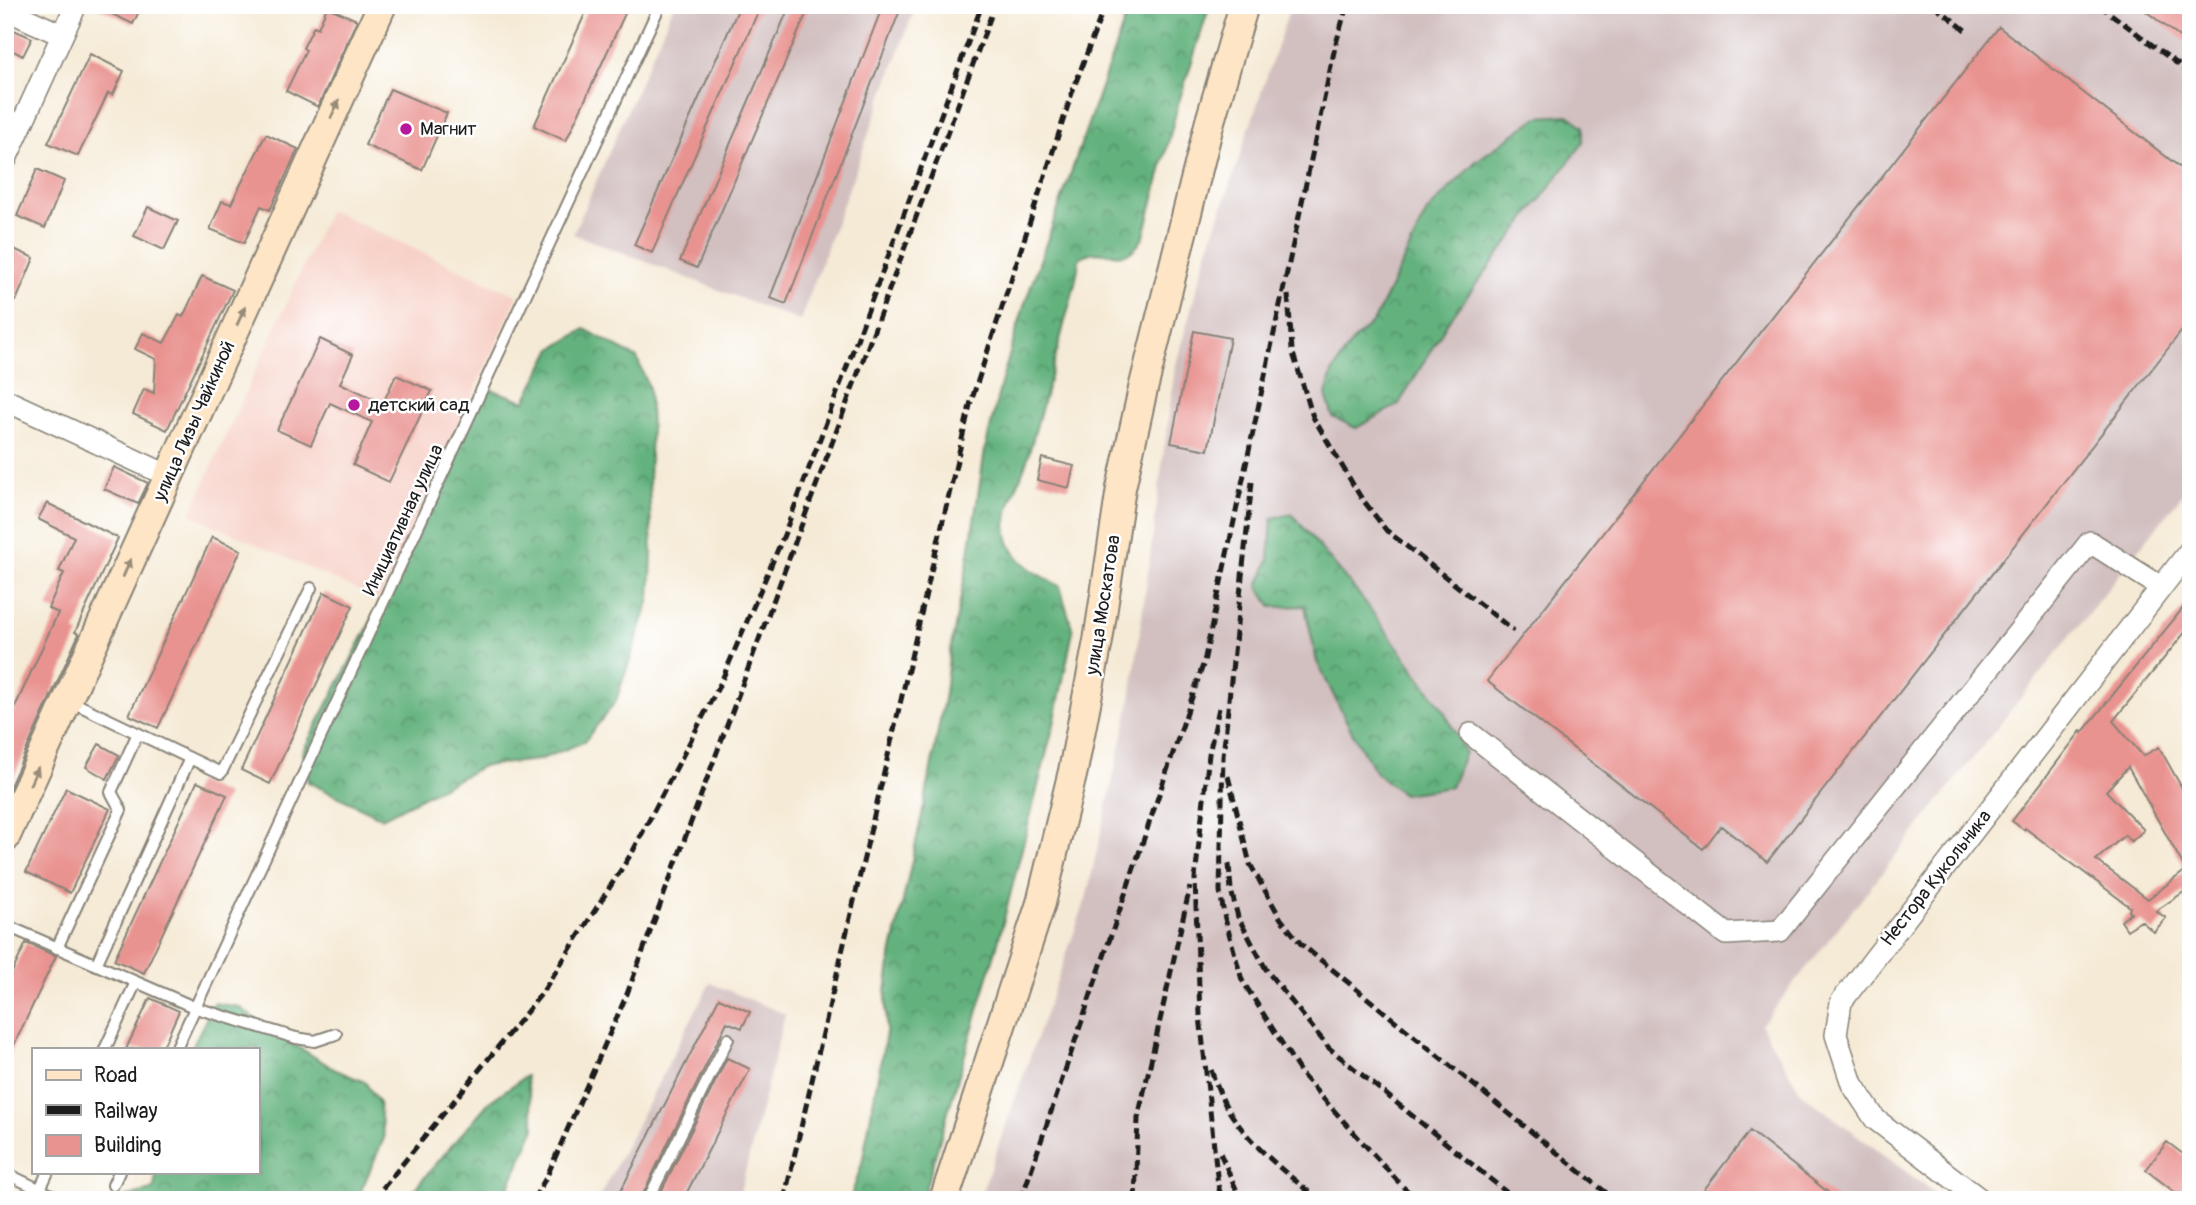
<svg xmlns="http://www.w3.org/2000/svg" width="2196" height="1205" font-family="Pangolin,sans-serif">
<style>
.built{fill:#f7d1c8}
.industrial{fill:#d2bfc0}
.forest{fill:url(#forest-crowns);stroke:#40674d;stroke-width:2}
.building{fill:#e99390;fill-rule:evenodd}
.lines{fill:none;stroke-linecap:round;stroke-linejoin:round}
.lane-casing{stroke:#888378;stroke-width:14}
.street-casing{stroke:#888378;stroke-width:24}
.secondary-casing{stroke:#888378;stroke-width:32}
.lane{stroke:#fff;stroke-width:10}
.street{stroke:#fff;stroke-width:21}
.secondary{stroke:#fde5c5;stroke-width:28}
.rail{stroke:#1c1c1c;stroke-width:5;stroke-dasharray:10 5;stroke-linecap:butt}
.oneway{fill:#988b79}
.poi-dot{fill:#b5179e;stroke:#fff;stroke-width:2.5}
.labels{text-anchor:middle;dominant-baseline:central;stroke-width:5;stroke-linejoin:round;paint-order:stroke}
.poi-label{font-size:19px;fill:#1c1c1c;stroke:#fff;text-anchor:start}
.street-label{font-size:19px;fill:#1c1c1c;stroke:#fff}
</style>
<defs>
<pattern id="forest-crowns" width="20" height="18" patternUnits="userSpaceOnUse" patternTransform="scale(1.75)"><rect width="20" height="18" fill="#63b27e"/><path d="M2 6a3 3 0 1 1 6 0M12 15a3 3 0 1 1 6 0" fill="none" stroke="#519066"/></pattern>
</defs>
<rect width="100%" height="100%" fill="#fff"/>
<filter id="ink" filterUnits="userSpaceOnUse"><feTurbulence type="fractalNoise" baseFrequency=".0143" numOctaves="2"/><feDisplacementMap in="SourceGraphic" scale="14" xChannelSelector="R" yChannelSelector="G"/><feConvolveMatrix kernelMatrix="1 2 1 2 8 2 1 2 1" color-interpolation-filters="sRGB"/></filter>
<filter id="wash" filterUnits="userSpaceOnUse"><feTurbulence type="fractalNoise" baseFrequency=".00686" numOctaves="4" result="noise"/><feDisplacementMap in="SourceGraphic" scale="28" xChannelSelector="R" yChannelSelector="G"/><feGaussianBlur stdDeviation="1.57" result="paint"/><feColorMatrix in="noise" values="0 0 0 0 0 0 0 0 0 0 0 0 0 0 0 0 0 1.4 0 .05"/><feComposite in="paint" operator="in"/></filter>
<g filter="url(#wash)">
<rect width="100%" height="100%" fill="#f5ead5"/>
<!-- built -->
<path class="built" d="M329 210 518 296 379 600 190 514Z"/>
<!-- industrial -->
<path class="industrial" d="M674 5H916L800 321 573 234Z
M1291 5H2191V484L1761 1025 1802 1094 1944 1200H979L1086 899 1131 699 1175 368 1205 258Z
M710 983 785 1014 738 1200H598Z"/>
<!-- forest -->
<path class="forest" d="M1130 5H1210L1178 105 1144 236C1124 274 1101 239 1079 259 1078 279 1070 301 1065 321 1053 368 1040 414 1027 460 1019 487 999 514 1009 542 1017 565 1041 576 1060 586L1073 631 1054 724 997 946 922 1200H850L862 1163 886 1033V991L892 951 925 801 945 693 949 656 967 566 985 450 1001 383 1024 306Z
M1568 115 1583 126V143L1447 323 1399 404 1356 428 1333 417 1326 395 1332 373 1351 343 1374 321 1427 212 1475 162 1538 117Z
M585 329 637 358 649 388 651 428 649 481 652 554 650 599 616 701 584 742 539 760 483 766 382 818 308 782 302 753 404 559 484 387 525 401 551 350Z
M1292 514 1362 598 1443 709 1465 752 1451 787 1403 794 1376 773 1352 732 1317 662 1305 606 1272 607 1258 586 1269 560 1272 518Z
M214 1003 239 1007 269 1029 336 1070 365 1082 379 1103 384 1138 357 1200H114L154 1189 156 1172H257V1049H191Z
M526 1076 535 1128 503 1200H405L489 1102Z"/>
<g id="blocks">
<!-- building -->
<path class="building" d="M93 5H142L133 24Z
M589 5H629L566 141 534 126Z
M740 5H761L652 253 634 245Z
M790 5H810L697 268 680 261Z
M883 5H902L786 304 770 298Z
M2138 5H2191V46Z
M327 7 357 20 318 107 286 91 306 50 303 48 314 26 318 28Z
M5 26 32 38 23 56 5 47Z
M1999 27 2191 176V319L1767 862 1721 826 1703 849 1487 681Z
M90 54 124 71 113 95 108 93 78 156 48 143Z
M390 89 447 113 422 170 365 145Z
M266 134 298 149 270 210 261 206 244 243 210 229 222 201 231 204Z
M37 169 64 181 45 228 17 216Z
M148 207 178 221 164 250 134 236Z
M5 245 34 258 16 301 5 297Z
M202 276 233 290 167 430 133 414 144 389 154 393 156 359 135 349 143 333 164 343 179 315 183 317Z
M1194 331 1230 338 1208 450 1171 443Z
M320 339 353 355 340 383 383 403 396 375 432 391 389 482 353 465 372 422 330 403 311 445 277 430Z
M1042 458 1074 466 1069 488 1037 480Z
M114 467 148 483 138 504 104 489Z
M47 503 118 538 75 632 79 634 5 797V729L58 613 48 608 64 573 59 571 74 537 38 519Z
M212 537 241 550 158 728 129 715Z
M324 592 353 606 270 784 241 770Z
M2191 598V625L2113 721 2143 756 2159 747 2191 804V887L2156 911 2166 918 2154 932 2141 921 2127 930 2121 921 2131 913 2129 911 2130 907 2025 828 2024 830 2012 821 2081 731 2082 733ZM2128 767 2186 870 2148 899 2096 860 2125 835 2131 842 2144 830 2106 791Z
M99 744 119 755 107 779 86 767Z
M197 782 227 795 144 973 114 960Z
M66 788 110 809 70 893 26 872Z
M26 943 56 956 5 1064V987Z
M150 998 179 1011 162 1049H126Z
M719 998 750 1012 742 1028 727 1022 640 1200H616Z
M727 1058 750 1069 683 1200H657Z
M1750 1131 1838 1200H1696Z
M2167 1142 2191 1160V1200H2185L2146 1170Z"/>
</g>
</g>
<g filter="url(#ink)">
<use href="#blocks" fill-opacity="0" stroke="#888378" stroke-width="2"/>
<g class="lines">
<!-- lane casing -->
<g class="lane-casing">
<path id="lane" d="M68 700 221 773 311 588
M5 925 196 1008 296 1038 315 1041 336 1034
M57 948 121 810 111 792 138 733
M96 965 190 758
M105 1049 136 982
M176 1049 660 5
M5 1173 62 1200
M113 1185 119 1172
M40 1189 48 1172
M648 1200 728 1039"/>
</g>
<!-- street casing -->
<g class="street-casing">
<path id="street" d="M5 9 62 35
M5 161 76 5
M5 400 169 476
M1471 734 1726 934 1780 931 2090 542 2161 587
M1981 1200 1875 1119 1852 1084 1836 1035 1841 1002 2191 549"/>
</g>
<!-- secondary casing -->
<g class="secondary-casing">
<path id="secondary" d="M5 838 382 5
M944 1200 1041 903 1073 771 1098 641 1121 488 1143 389 1210 121 1244 5"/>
</g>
<!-- lane -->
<use href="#lane" class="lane"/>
<!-- street -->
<use href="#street" class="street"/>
<!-- secondary -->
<use href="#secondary" class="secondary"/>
<!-- rail -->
<path class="rail" d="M1934 5 1969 33
M2099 5 2191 74
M1288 295 1292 350 1313 417 1360 496 1386 530 1514 631
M1252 482 1223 756 1220 891 1224 915 1242 980 1302 1075 1402 1186 1418 1200
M1219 708 1209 754 1195 878 1200 1016 1218 1185 1222 1200
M1228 776 1250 864 1281 919 1301 944 1615 1200
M1229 864 1231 890 1238 917 1267 971 1329 1048 1516 1200
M1211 1070C1216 1083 1221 1099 1229 1111 1252 1147 1286 1173 1319 1200
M1220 1153 1241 1200
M373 1200 542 993 633 851 721 682 784 535 982 5
M533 1200 547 1176 627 994 995 5
M784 1200 970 405 1073 90 1105 5
M1021 1200 1204 662 1335 47 1347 5
M1135 1200 1138 1118 1190 887"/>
</g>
<!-- one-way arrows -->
<defs><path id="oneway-solid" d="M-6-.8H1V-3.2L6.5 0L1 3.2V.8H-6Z" transform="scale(1.75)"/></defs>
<g class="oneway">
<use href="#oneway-solid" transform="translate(335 109) rotate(-66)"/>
<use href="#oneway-solid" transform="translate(241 316) rotate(-66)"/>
<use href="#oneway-solid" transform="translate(127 568) rotate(-66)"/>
<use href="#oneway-solid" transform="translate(34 776) rotate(-65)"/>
</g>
</g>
<!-- markers -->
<g class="poi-dot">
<circle cx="406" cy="129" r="7"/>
<circle cx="354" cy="405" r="7"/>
</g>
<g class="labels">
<!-- poi labels -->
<g class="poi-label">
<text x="420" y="129">Магнит</text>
<text x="368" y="405">детский сад</text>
</g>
<!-- street labels -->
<g class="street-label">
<text transform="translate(194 421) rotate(-66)">улица Лизы Чайкиной</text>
<text transform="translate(403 520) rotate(-65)">Инициативная улица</text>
<text transform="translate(1103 605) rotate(-81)">улица Москатова</text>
<text transform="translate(1936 878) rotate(-52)">Нестора Кукольника</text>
</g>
</g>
<!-- margin -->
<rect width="2196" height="1205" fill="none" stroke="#fff" stroke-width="28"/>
<!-- legend -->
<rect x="32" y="1048" width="228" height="126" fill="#ffffff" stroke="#a4a4a4" stroke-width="2"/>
<rect x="46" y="1070" width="35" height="10" fill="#fde5c5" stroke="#a4a4a4" stroke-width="2"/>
<text x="94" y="1082" font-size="21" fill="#1c1c1c">Road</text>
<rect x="46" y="1105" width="35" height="10" fill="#1c1c1c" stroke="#a4a4a4" stroke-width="2"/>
<text x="94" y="1118" font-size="21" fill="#1c1c1c">Railway</text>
<rect x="46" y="1135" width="35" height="21" fill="#e99390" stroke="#a4a4a4" stroke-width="2"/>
<text x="94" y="1152" font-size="21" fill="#1c1c1c">Building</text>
</svg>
